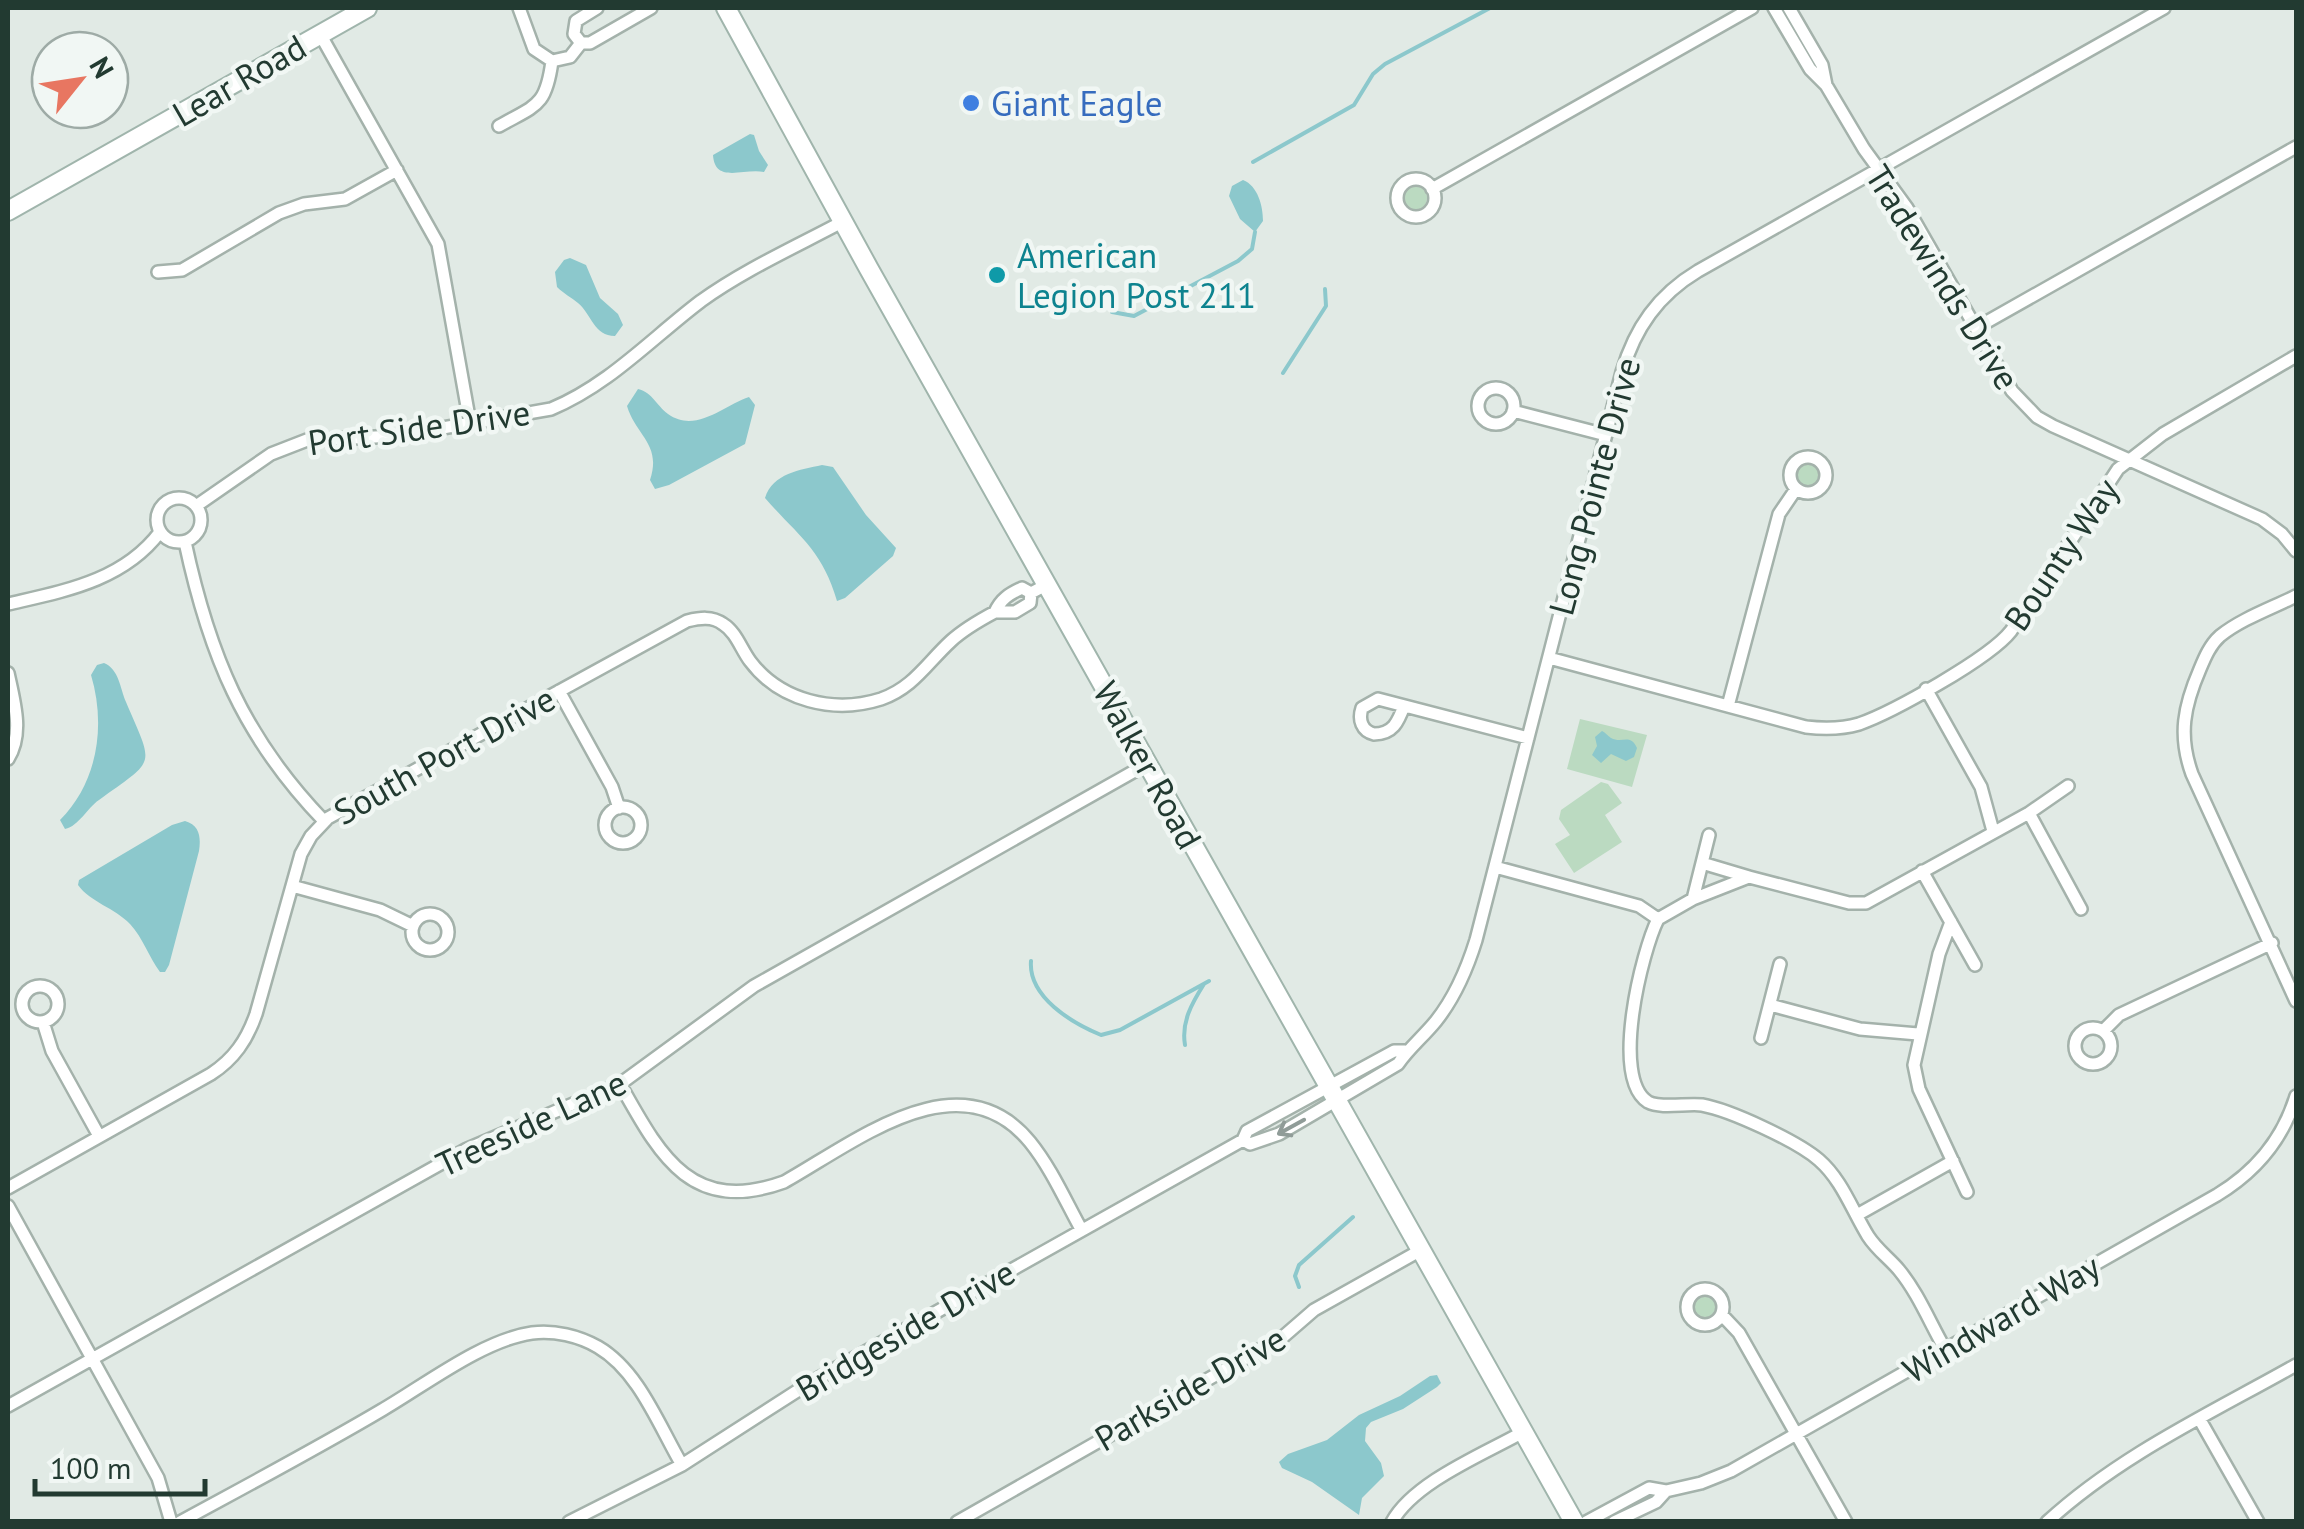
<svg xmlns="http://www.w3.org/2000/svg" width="2304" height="1529" font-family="'PT Sans',sans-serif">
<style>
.green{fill:#bbdac1}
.water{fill:#8cc8cc}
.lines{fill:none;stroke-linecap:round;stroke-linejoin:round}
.stream{stroke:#8cc8cc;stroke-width:4}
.street-casing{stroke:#a4b2ab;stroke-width:16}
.secondary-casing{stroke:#a0b5ac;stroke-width:22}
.street{stroke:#fff;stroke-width:11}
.secondary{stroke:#fff;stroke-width:18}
.oneway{stroke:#909c98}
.shop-dot{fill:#3f7fe0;stroke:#f1f7f4;stroke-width:4}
.culture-dot{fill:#0f9aa8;stroke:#f1f7f4;stroke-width:4}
.labels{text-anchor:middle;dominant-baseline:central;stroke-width:9;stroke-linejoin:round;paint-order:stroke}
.street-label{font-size:35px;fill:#223a31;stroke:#f1f7f4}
.shop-label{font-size:35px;fill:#366cbe;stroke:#f1f7f4;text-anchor:start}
.culture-label{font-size:35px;fill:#0d838f;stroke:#f1f7f4;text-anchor:start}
</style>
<rect width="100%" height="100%" fill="#e1eae5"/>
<!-- green -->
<path class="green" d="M1403 198a12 12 0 1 1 24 0a12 12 0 1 1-24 0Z
M1797 475a11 11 0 1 1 22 0a11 11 0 1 1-22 0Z
M1580 719 1647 735 1632 787 1567 769Z
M1601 782 1608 784 1622 803 1605 815 1622 842 1574 873 1555 844 1570 835 1559 819 1561 810Z
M1694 1307a11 11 0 1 1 22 0a11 11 0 1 1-22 0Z"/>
<!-- water -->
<path class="water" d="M750 134 754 135 759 151 768 165 764 172C743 168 715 184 713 155Z
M1243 180C1258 186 1263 206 1263 221L1255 232 1240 219 1229 196 1232 186Z
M570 258 586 265 600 298 618 314 623 325 615 336C594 336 592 315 578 303 571 297 564 294 557 287L555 272 564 260Z
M638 389C653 393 656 405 668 414 696 434 724 405 749 397L755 405 745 444 669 485 655 489 650 480C662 444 636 436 627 406Z
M822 465 833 467 866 515 896 548 893 556 845 598 837 601C822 549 798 536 765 498 773 473 800 470 822 465Z
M104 663C119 669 120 688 126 702 154 768 157 758 99 800 87 808 79 826 65 829L60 820C98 782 106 725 91 675L97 665Z
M1602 731C1605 732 1608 736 1611 738 1622 744 1630 733 1637 748L1634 757 1626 761 1611 754 1601 763 1592 755 1597 746 1595 737Z
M185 821C200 825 201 838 199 851L169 965 165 972H160C149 957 143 938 130 924 115 908 90 902 78 885L79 880 172 825Z
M1437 1375 1441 1383 1437 1387 1403 1409 1371 1422 1366 1428 1365 1441 1381 1463 1384 1476 1362 1498 1359 1515 1312 1482 1282 1468 1279 1462 1288 1454 1327 1440 1359 1415 1400 1396 1430 1376Z"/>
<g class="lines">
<!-- stream -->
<path class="stream" d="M1253 162 1354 105 1373 74 1385 64 1490 8
M1112 312 1134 316 1238 261 1252 249 1255 232
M1283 373 1326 306 1325 289
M1031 961C1028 997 1072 1023 1101 1035L1120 1030 1209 981
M1185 1045C1181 1022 1192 1003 1204 984
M1299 1287 1295 1276 1299 1265 1353 1217"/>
<!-- street casing -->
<g class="street-casing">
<path id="street" d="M597 8 576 21 574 34 581 43H590L651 8
M1774 8 1810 69 1826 85 1864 149 1907 208 2012 391 2037 417 2053 426 2262 519 2282 534 2296 551
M1789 8 1822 65 1826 85
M320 34 438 244 470 423
M552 61 570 57 581 43
M499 126C536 105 546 107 552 61L534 49 519 8
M1397 198a19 19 0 1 1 38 0a19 19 0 1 1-38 0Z
M1432 189 1752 8
M158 272 182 270 279 213 304 204 345 199 397 170
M1976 328 2296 147
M1478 406a18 18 0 1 1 36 0a18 18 0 1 1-36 0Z
M1513 411 1606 435
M1790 475a18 18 0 1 1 36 0a18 18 0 1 1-36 0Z
M157 520a22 22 0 1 1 44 0a22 22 0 1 1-44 0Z
M196 506 271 454 307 440 397 436 551 409C609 385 652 338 701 301 744 270 795 247 842 222
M185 542C209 654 243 737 324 821
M1031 593 1022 588C1009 594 1001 599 995 612H1015L1030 603 1031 593 1046 585
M2296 596C2272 608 2241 619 2220 636 2210 645 2205 657 2200 669 2184 706 2178 735 2192 774L2296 1001
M8 604C64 591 123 581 160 532
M1549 658 1806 727C1824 729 1842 729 1859 724 1893 712 1990 658 2011 631L2118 469 2163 434 2296 356
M8 673C14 701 24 734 8 759
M1926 689 1981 787 1993 831
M559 691 612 787 619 808
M1404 706C1398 722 1393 734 1374 734 1362 731 1358 720 1362 708L1378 699 1528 738
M1728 706 1779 514 1796 489
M605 825a18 18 0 1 1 36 0a18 18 0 1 1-36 0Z
M2029 813 2081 909
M1702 863 1749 877
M1495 867 1639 906 1658 919C1642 951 1610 1078 1648 1102 1661 1109 1687 1103 1702 1105 1730 1110 1797 1141 1819 1160 1842 1180 1852 1210 1868 1236 1877 1250 1889 1258 1899 1270 1918 1293 1930 1323 1945 1349
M1922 871 1975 965
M292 886 380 910 413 926
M1693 899 1709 835
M412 932a18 18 0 1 1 36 0a18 18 0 1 1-36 0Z
M1658 919 1693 899 1749 877 1849 903H1866L2029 813 2068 786
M1951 922 1939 954 1914 1065 1919 1089 1967 1192
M22 1004a18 18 0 1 1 36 0a18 18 0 1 1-36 0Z
M1770 1005 1860 1029 1918 1034
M43 1022 52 1051 99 1136
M2075 1046a18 18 0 1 1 36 0a18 18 0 1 1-36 0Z
M2103 1031 2119 1015 2272 943
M1761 1038 1780 964
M620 1084C659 1153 690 1216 784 1182 854 1143 960 1056 1030 1142 1051 1168 1065 1200 1081 1229
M1243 1140 1250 1144 1279 1134 1398 1064C1409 1048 1423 1037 1436 1021 1455 997 1467 969 1476 940L1622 372C1635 328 1658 295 1698 271L2164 8
M8 1188 211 1074C234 1059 247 1040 256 1014L301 854 311 836 328 818 687 621C700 618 712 616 723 624 736 632 741 649 750 661 780 701 834 714 881 699 913 688 927 663 951 641 964 629 980 620 995 612
M8 1206 158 1478 171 1522
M1857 1215 1953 1161
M1687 1307a18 18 0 1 1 36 0a18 18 0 1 1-36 0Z
M1722 1315 1739 1333 1846 1522
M8 1406 467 1149 620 1084 754 986 1147 764
M2200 1420 2258 1522
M180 1522C248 1485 316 1449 382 1410 425 1385 483 1340 532 1333 554 1330 579 1336 598 1347 639 1371 659 1426 682 1465
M569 1522 682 1465 808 1384 1243 1140 1247 1131 1394 1051H1405
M957 1522 1284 1336 1314 1310 1421 1250
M1392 1522C1414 1482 1484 1454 1523 1432
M1586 1522 1649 1488 1666 1491 1701 1483 1731 1471 2217 1195C2255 1172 2283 1139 2296 1096
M1614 1522 1656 1502 1666 1491
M2047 1522C2120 1455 2211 1413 2296 1365"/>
</g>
<!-- secondary casing -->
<g class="secondary-casing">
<path id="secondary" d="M726 8 869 269 1574 1522
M8 211 367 8"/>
</g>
<!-- street -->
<use href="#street" class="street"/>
<!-- secondary -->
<use href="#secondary" class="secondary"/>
</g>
<!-- one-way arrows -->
<defs><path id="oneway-shaft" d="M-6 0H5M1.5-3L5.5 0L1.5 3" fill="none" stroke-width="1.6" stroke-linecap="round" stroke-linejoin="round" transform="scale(2.5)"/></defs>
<use class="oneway" href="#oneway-shaft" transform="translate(1291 1127) rotate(151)"/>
<!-- markers -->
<circle class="shop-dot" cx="971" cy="103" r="10"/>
<circle class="culture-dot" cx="997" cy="275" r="10"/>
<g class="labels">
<!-- street labels -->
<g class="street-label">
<text transform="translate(239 80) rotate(-30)">Lear Road</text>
<text transform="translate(1943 277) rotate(58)">Tradewinds Drive</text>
<text transform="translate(419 427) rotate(-8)">Port Side Drive</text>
<text transform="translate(1594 486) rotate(-75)">Long Pointe Drive</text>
<text transform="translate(2061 554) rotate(-56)">Bounty Way</text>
<text transform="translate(444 755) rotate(-29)">South Port Drive</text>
<text transform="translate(1148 765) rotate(61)">Walker Road</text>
<text transform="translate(531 1123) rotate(-25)">Treeside Lane</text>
<text transform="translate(2001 1318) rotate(-30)">Windward Way</text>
<text transform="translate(905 1330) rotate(-30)">Bridgeside Drive</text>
<text transform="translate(1190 1388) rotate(-30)">Parkside Drive</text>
</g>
<!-- shop labels -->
<g class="shop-label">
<text x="991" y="103">Giant Eagle</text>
</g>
<!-- culture labels -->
<g class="culture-label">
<text x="1017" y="255">American<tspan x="1017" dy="40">Legion Post 211</tspan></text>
</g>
</g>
<!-- border -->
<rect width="2304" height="1529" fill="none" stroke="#223a31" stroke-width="20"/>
<!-- north arrow -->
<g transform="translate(80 80) rotate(60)"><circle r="48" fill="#f1f7f4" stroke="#9eaba6" stroke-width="2.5"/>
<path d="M0-8L18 38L0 25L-18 38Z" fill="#e87661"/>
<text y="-15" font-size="28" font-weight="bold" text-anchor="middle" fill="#223a31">N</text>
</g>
<!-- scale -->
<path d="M35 1479v15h170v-15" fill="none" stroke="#223a31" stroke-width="5"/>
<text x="50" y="1479" font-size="30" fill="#223a31" stroke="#f1f7f4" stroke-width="8" paint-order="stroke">100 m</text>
</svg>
